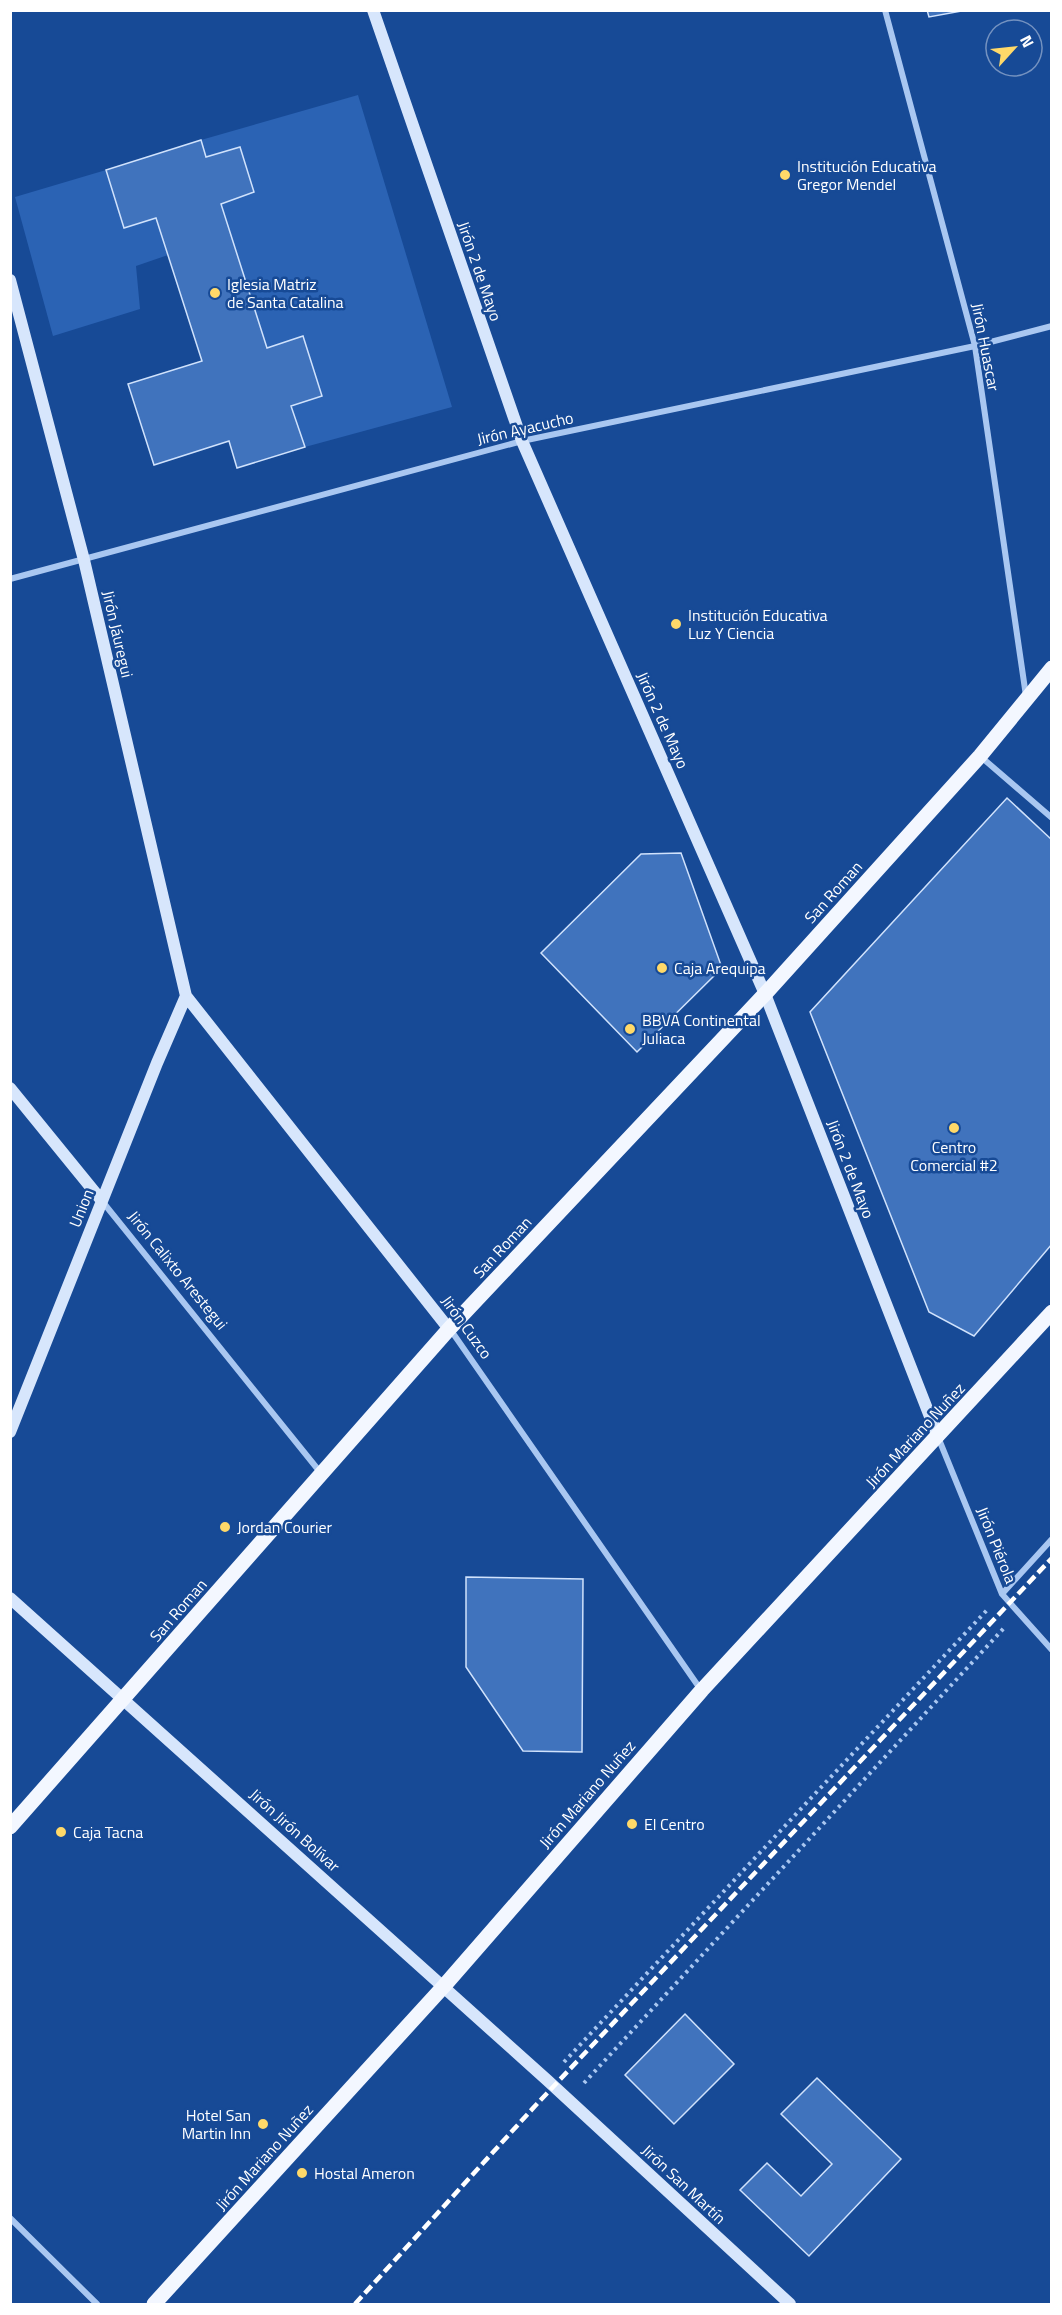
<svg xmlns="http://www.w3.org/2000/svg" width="1062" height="2315" font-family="'Titillium Web',sans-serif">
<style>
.green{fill:#2b63b4}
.building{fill:#4073bd;stroke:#d0e2fc;stroke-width:1.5}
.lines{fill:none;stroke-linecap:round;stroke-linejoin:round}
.path{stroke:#a9c7f1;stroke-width:4;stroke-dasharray:3 4.5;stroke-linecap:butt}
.street{stroke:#a9c7f1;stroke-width:6}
.secondary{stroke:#d7e6fc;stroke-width:12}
.primary{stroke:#f3f7ff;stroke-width:15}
.rail{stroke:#fff;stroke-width:4.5;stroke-dasharray:10 4.5;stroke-linecap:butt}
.poi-dot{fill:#ffd969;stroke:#174a96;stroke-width:2}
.labels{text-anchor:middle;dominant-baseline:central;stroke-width:5;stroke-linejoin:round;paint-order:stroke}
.poi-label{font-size:16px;fill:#fff;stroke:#174a96;text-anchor:start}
.street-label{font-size:16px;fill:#fff;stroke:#174a96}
</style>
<rect width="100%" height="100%" fill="#174a96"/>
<!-- green -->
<path class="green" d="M358 95 452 407 305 447 291 406 322 396 303 336 267 348 221 204 254 192 240 147 206 157 201 140Z
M106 170 124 228 156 218 168 255 136 266 140 309 53 336 15 197Z"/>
<!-- building -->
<path class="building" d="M927 10H967L929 17Z
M201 140 206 157 240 147 254 192 221 204 267 348 303 336 322 396 291 406 305 447 237 468 229 441 154 465 128 384 202 361 156 218 124 228 106 170Z
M1007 798 1052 840V1244L974 1336 929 1312 810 1012Z
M681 853 722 968 637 1052 541 953 641 854Z
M466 1577 583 1579 582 1752 523 1751 466 1667Z
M685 2014 734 2064 674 2124 625 2075Z
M817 2078 901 2159 809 2256 740 2190 767 2163 801 2196 832 2164 781 2114Z"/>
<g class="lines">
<!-- path -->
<path class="path" d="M564 2062 988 1609
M584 2083 1004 1628"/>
<!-- street -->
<path class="street" d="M885 10 975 346 1026 696
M10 579 522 441 975 346 1052 326
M980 756 1052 818
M102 1201 320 1472
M450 1329 701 1690
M938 1437 1002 1594 1052 1650
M1002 1594 1052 1539
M10 2218 97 2304"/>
<!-- secondary -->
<path class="secondary" d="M373 10 522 441 765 994 938 1437
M10 280 84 560 186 996 449 1329
M10 1088 102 1201
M10 1432 157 1063 186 996
M10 1598 547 2080 790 2304"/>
<!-- primary -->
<path class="primary" d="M10 1827 449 1329 765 994 980 756 1052 668
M154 2304 444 1986 702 1690 1052 1312"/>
<!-- rail -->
<path class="rail" d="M355 2304 535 2106 1052 1558"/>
</g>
<!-- markers -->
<g class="poi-dot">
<circle cx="785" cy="175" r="6"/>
<circle cx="215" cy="293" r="6"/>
<circle cx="676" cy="624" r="6"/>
<circle cx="662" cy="968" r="6"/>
<circle cx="630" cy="1029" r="6"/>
<circle cx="954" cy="1128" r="6"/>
<circle cx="225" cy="1527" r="6"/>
<circle cx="632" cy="1824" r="6"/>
<circle cx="61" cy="1832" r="6"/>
<circle cx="263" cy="2124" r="6"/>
<circle cx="302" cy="2173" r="6"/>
</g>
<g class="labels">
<!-- poi labels -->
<g class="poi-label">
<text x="797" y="166">Institución Educativa<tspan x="797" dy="18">Gregor Mendel</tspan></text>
<text x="227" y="284">Iglesia Matriz<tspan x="227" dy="18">de Santa Catalina</tspan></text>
<text x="688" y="615">Institución Educativa<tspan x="688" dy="18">Luz Y Ciencia</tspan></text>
<text x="674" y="968">Caja Arequipa</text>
<text x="642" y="1020">BBVA Continental<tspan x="642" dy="18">Juliaca</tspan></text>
<text x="954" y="1147" text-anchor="middle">Centro<tspan x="954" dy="18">Comercial #2</tspan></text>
<text x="237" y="1527">Jordan Courier</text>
<text x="644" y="1824">El Centro</text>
<text x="73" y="1832">Caja Tacna</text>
<text x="251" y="2115" text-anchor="end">Hotel San<tspan x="251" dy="18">Martin Inn</tspan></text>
<text x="314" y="2173">Hostal Ameron</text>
</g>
<!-- street labels -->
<g class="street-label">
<text transform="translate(480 271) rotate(71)">Jirón 2 de Mayo</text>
<text transform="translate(986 347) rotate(79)">Jirón Huascar</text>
<text transform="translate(525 428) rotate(-13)">Jirón Ayacucho</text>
<text transform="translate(118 634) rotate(77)">Jirón Jáuregui</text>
<text transform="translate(663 720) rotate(66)">Jirón 2 de Mayo</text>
<text transform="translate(833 892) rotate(-48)">San Roman</text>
<text transform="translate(851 1169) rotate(69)">Jirón 2 de Mayo</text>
<text transform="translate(81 1208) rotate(-68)">Union</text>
<text transform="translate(502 1247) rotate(-47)">San Roman</text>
<text transform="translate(178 1270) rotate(51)">Jirón Calixto Arestegui</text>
<text transform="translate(467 1327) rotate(54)">Jirón Cuzco</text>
<text transform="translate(915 1435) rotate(-47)">Jirón Mariano Nuñez</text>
<text transform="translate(997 1545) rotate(68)">Jirón Piérola</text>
<text transform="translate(178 1610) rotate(-49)">San Roman</text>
<text transform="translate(587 1794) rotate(-49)">Jirón Mariano Nuñez</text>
<text transform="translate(295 1830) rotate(42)">Jirón Jirón Bolívar</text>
<text transform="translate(264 2157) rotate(-48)">Jirón Mariano Nuñez</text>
<text transform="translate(684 2184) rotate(43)">Jirón San Martín</text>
</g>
</g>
<!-- border -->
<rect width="1062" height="2315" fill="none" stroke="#ffffff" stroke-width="24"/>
<!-- north arrow -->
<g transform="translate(1014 48) rotate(63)"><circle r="28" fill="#174a96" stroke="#7492c0" stroke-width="1.5"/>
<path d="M0-4.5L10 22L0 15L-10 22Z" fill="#ffd969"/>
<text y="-9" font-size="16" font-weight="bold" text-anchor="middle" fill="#ffffff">N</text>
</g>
</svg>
